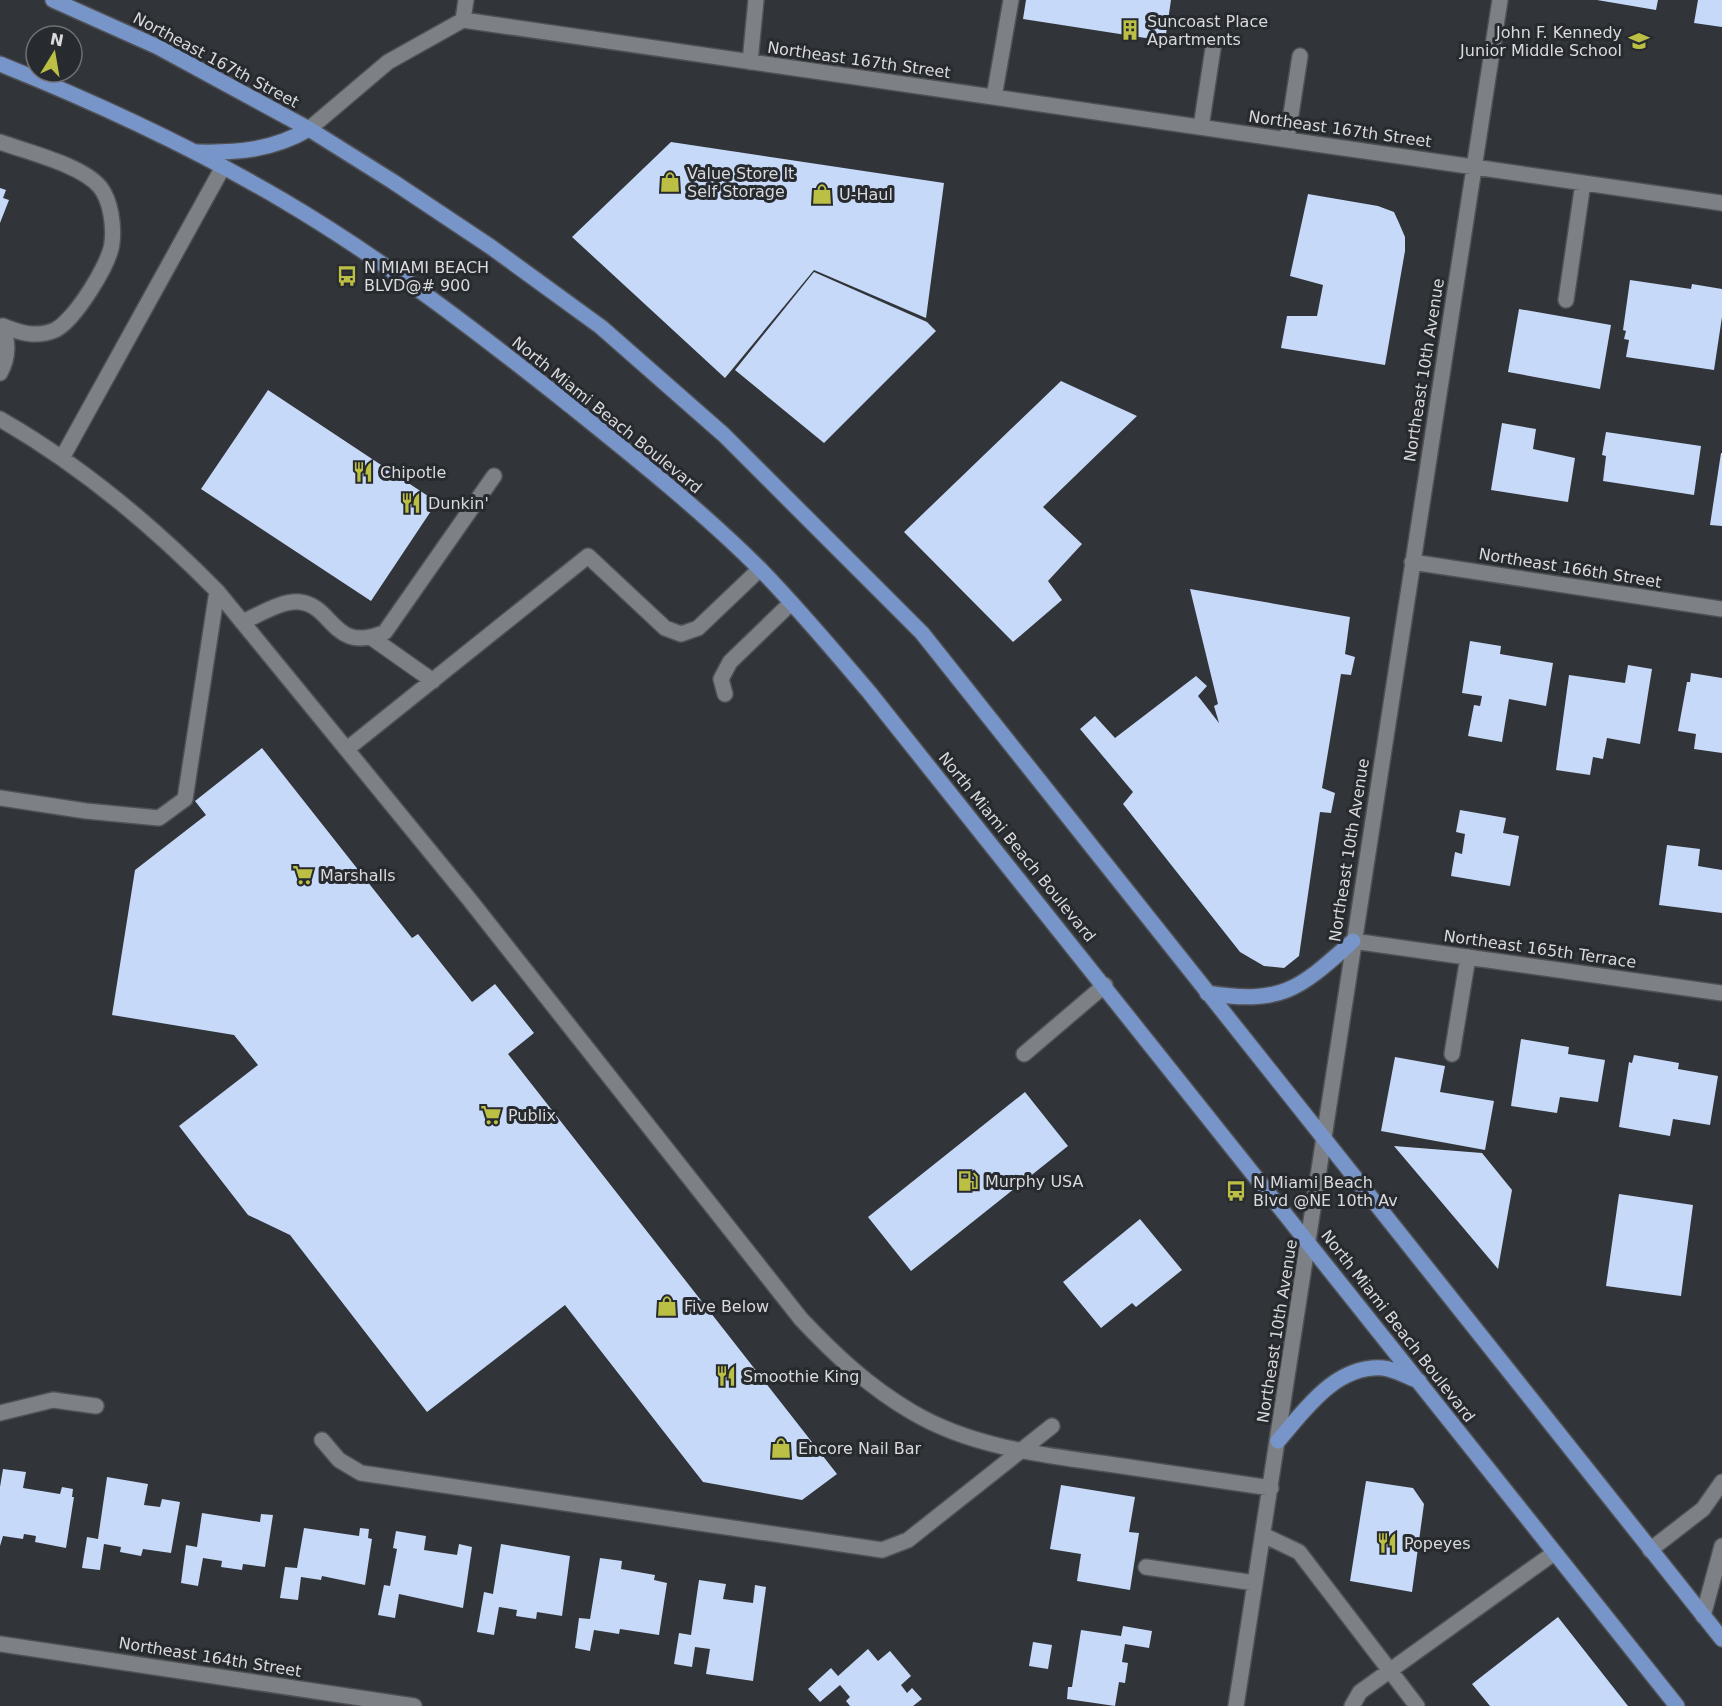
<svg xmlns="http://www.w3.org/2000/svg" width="1722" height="1706" font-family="'DejaVu Sans',sans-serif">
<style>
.building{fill:#c7d9f9}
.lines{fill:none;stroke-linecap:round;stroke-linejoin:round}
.minor-casing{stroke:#4f5155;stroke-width:18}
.major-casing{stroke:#4f5155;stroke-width:18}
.minor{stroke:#7d8186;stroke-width:15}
.major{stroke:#7895c9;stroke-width:15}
.labels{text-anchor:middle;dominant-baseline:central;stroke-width:6;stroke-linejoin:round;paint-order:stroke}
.poi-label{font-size:16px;fill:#d9dadd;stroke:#272a2e;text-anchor:start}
.street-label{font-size:16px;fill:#d9dadd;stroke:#272a2e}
</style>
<rect width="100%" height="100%" fill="#313438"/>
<!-- building -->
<path class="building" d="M1026 0H1171L1165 41 1023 19Z
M1597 0H1658L1656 10Z
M1698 0H1722V27L1694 23Z
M671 142 944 183 926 318 814 270 725 378 572 237Z
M0 188 6 190 3 198 9 200 0 223Z
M1308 194 1378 206 1394 212 1399 223 1405 237V251L1385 365 1281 348 1287 316H1317L1323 285 1290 276Z
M814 272 927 322 936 331 824 443 735 370Z
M1630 280 1691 289 1692 284 1722 289V317L1714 370 1626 357 1629 340 1624 339 1626 331 1623 330Z
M1519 309 1611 325 1600 389 1508 372Z
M1061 381 1137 416 1043 507 1082 544 1048 581 1062 600 1013 642 904 532Z
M268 390 437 502 371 601 201 489Z
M1502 423 1536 429 1533 449 1575 458 1568 502 1491 490Z
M1606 432 1701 446 1694 495 1603 481 1606 456 1602 455Z
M1721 453H1722V526L1710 525Z
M1190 589 1350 617 1345 654 1355 657 1351 675 1341 674 1322 788 1335 793 1331 813 1320 812 1299 956 1284 968 1264 966 1240 952 1123 804 1133 792 1080 729 1095 716 1115 738 1196 676 1207 686 1198 696 1219 723 1214 706 1218 704Z
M1470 641 1501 646 1500 654 1553 663 1546 706 1509 699 1502 742 1468 736 1474 705 1480 706 1482 696 1462 693Z
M1628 665 1652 669 1640 744 1607 738 1603 759 1593 757 1590 775 1556 770 1569 675 1625 683Z
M1691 673 1722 678V753L1694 749 1696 734 1678 731 1687 682H1690Z
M262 748 412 938 418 934 472 1002 495 984 534 1033 508 1054 837 1474 802 1500 703 1482 565 1305 427 1412 290 1235 248 1215 179 1126 258 1065 234 1035 112 1015 135 870 206 815 195 801Z
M1460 810 1506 818 1503 833 1519 836 1510 886 1451 876 1455 852 1462 854 1465 834 1456 832Z
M1667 845 1700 849 1698 866 1722 870V913L1659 905Z
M1521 1039 1569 1047 1568 1054 1605 1060 1598 1102 1560 1097 1557 1113 1511 1106Z
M1634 1055 1679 1063 1678 1069 1718 1076 1710 1125 1673 1119 1670 1136 1619 1127 1629 1062 1632 1063Z
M1395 1057 1445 1066 1440 1092 1494 1101 1485 1150 1381 1131Z
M1025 1092 1068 1146 911 1271 868 1217Z
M1394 1146 1482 1153 1512 1190 1498 1269Z
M1619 1194 1693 1205 1681 1296 1606 1286Z
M1140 1219 1182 1270 1136 1307 1132 1303 1101 1328 1063 1282Z
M3 1469 26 1472 23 1488 60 1494 62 1487 73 1489 72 1497H74L66 1548 35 1542 36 1536 24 1534 23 1539 3 1536 0 1546V1487Z
M107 1477 148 1484 144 1505 160 1507 162 1499 180 1502 171 1553 143 1549 141 1556 120 1552 121 1547 104 1544 100 1570 82 1568 87 1537 98 1539Z
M1366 1481 1413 1488 1424 1504 1412 1592 1350 1581Z
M1061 1485 1135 1497 1129 1532 1139 1533 1130 1590 1077 1581 1081 1554 1050 1549Z
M202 1513 260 1522 261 1514 273 1515 265 1567 243 1564 242 1570 221 1567 222 1561 203 1558 198 1586 181 1583 186 1545 197 1547Z
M304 1528 359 1536 360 1528 369 1529 368 1538 372 1539 365 1585 322 1576 321 1580 301 1577 298 1600 280 1598 285 1567 297 1568Z
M396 1531 426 1536 424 1550 457 1555 459 1544 472 1547 463 1608 399 1594 395 1618 378 1615 384 1585 390 1586 397 1549 393 1548Z
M501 1544 570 1556 562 1616 537 1612 536 1619 516 1616 517 1610 499 1607 494 1635 477 1632 484 1592 493 1594Z
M600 1558 622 1561 621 1569 655 1575 654 1580 667 1583 659 1635 620 1629 619 1634 594 1630 590 1651 575 1648 579 1618 590 1619Z
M699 1580 726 1584 723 1599 753 1603 755 1585 766 1587 753 1681 706 1674 710 1649 695 1647 692 1667 674 1664 679 1633 691 1635Z
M1558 1617 1628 1706H1490L1472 1684Z
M1123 1626 1152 1631 1149 1648 1125 1644 1122 1662 1128 1663 1125 1683 1119 1682 1115 1706 1067 1699 1068 1687H1072L1081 1630 1121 1636Z
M1033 1642 1052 1645 1048 1669 1029 1666Z
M868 1649 878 1661 890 1651 911 1676 901 1685 907 1693 912 1688 922 1699 913 1706H850L846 1701 850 1697 840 1685 820 1702 808 1689 831 1668 838 1676Z"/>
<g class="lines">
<!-- minor casing -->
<g class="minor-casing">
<path id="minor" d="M463 20 466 0
M750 62 756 0
M994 97 1011 0
M1201 127 1214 42
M309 129 388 62 463 20 1722 203
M1287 140 1300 56
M0 142C27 152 82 165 100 187 111 201 114 226 112 243 110 264 74 321 55 330 37 338 20 333 3 326
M1566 300 1583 183
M0 373C9 357 8 343 3 326
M0 419C82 466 151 524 217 591L469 899 801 1319C834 1354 869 1387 912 1412 971 1447 1042 1455 1108 1464 1163 1472 1217 1480 1271 1488
M62 458 223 167
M1412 562 1722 609
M242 622C259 615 282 600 300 602 334 606 333 655 385 632L494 476
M372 638 433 681
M725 694 721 679 730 662 791 603
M347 749 588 556 665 628 681 634 698 628 760 569
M0 798 86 811 159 818 185 799 217 591
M1353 941 1722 993
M1024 1054 1105 985
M1452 1054 1468 957
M0 1413 53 1400 96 1406
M322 1440 339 1460 361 1473 882 1550 908 1540 1052 1426
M1263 1535 1299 1552 1417 1706
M1650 1550 1703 1509 1722 1482
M1146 1567 1255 1583
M1703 1616 1722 1546
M0 1644 414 1706
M1236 1706 1500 0
M1352 1706 1360 1692 1554 1553"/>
</g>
<!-- major casing -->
<g class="major-casing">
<path id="major" d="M53 0 158 47 309 129 392 181 491 247 601 327 724 435 922 633 1722 1639
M0 64C97 103 194 148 284 201 384 260 476 331 567 403 633 456 701 510 761 570 799 609 834 651 869 692L1677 1706
M197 152C238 153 273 150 309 129
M1207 993C1283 1005 1299 989 1353 941
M1278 1441C1305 1410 1335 1365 1383 1368 1394 1369 1408 1377 1419 1381"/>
</g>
<!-- minor -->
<use href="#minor" class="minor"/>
<!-- major -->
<use href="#major" class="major"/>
</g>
<!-- icons -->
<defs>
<g id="building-bare" transform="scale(1.62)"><path d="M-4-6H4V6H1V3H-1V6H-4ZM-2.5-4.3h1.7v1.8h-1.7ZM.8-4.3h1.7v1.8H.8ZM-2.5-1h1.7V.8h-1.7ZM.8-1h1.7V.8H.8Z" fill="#bbc044" stroke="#272a2e" stroke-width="2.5" paint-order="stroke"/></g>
<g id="school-bare" transform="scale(1.62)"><path d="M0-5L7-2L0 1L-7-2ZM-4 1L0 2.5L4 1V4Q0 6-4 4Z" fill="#bbc044" stroke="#272a2e" stroke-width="2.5" paint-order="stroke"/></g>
<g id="shop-bare" transform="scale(1.62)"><path d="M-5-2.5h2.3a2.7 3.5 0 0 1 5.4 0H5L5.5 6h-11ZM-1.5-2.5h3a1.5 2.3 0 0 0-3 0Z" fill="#bbc044" stroke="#272a2e" stroke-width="2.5" paint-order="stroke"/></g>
<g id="bus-bare" transform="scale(1.62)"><path d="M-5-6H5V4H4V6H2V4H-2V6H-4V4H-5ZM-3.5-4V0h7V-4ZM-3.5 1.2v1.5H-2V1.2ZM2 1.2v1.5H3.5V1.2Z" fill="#bbc044" stroke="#272a2e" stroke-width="2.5" paint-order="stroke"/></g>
<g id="restaurant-bare" transform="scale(1.62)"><path d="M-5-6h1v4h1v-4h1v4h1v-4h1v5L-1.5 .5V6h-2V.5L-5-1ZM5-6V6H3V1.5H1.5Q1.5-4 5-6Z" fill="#bbc044" stroke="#272a2e" stroke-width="2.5" paint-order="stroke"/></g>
<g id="supermarket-bare" transform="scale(1.62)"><path d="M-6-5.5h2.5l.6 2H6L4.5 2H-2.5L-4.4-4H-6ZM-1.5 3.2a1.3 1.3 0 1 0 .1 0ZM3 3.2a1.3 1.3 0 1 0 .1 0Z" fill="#bbc044" stroke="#272a2e" stroke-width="2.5" paint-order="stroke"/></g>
<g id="fuel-bare" transform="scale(1.62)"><path d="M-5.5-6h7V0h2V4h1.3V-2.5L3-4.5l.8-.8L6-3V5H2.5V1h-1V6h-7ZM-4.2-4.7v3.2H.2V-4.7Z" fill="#bbc044" stroke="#272a2e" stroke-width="2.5" paint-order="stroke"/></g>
</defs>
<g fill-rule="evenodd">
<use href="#building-bare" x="1130" y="30"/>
<use href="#school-bare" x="1639" y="41"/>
<use href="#shop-bare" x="670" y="182"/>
<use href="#shop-bare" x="822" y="194"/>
<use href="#bus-bare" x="347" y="276"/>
<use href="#restaurant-bare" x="363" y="472"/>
<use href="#restaurant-bare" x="411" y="503"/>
<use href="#supermarket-bare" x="303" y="875"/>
<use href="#supermarket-bare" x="491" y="1115"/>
<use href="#fuel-bare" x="968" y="1181"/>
<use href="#bus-bare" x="1236" y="1191"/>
<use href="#shop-bare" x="667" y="1306"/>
<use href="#restaurant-bare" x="726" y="1376"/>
<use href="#shop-bare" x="781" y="1448"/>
<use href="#restaurant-bare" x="1387" y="1543"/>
</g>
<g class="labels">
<!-- poi labels -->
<g class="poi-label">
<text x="1147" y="21">Suncoast Place<tspan x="1147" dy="18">Apartments</tspan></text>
<text x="1622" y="32" text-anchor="end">John F. Kennedy<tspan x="1622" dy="18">Junior Middle School</tspan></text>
<text x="687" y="173">Value Store It<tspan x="687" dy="18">Self Storage</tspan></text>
<text x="839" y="194">U-Haul</text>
<text x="364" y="267">N MIAMI BEACH<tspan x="364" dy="18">BLVD@# 900</tspan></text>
<text x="380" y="472">Chipotle</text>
<text x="428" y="503">Dunkin'</text>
<text x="320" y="875">Marshalls</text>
<text x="508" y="1115">Publix</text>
<text x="985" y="1181">Murphy USA</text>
<text x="1253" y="1182">N Miami Beach<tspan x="1253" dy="18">Blvd @NE 10th Av</tspan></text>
<text x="684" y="1306">Five Below</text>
<text x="743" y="1376">Smoothie King</text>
<text x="798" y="1448">Encore Nail Bar</text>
<text x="1404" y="1543">Popeyes</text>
</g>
<!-- street labels -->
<g class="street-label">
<text transform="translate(216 60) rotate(28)">Northeast 167th Street</text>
<text transform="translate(859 60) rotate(8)">Northeast 167th Street</text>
<text transform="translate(1340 129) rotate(8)">Northeast 167th Street</text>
<text transform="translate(1424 370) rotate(-81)">Northeast 10th Avenue</text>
<text transform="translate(607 415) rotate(39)">North Miami Beach Boulevard</text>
<text transform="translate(1570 568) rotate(9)">Northeast 166th Street</text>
<text transform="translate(1017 847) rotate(51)">North Miami Beach Boulevard</text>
<text transform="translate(1349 850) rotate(-81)">Northeast 10th Avenue</text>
<text transform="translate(1540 949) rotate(8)">Northeast 165th Terrace</text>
<text transform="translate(1398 1326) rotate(52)">North Miami Beach Boulevard</text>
<text transform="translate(1277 1331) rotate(-81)">Northeast 10th Avenue</text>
<text transform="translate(210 1657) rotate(9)">Northeast 164th Street</text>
</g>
</g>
<!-- north arrow -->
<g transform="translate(54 54) rotate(11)"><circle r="28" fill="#272a2e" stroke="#6e7074" stroke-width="1.5"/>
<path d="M0-4.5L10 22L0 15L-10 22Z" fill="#bbc044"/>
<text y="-9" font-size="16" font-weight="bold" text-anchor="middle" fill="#d9dadd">N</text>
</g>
</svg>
